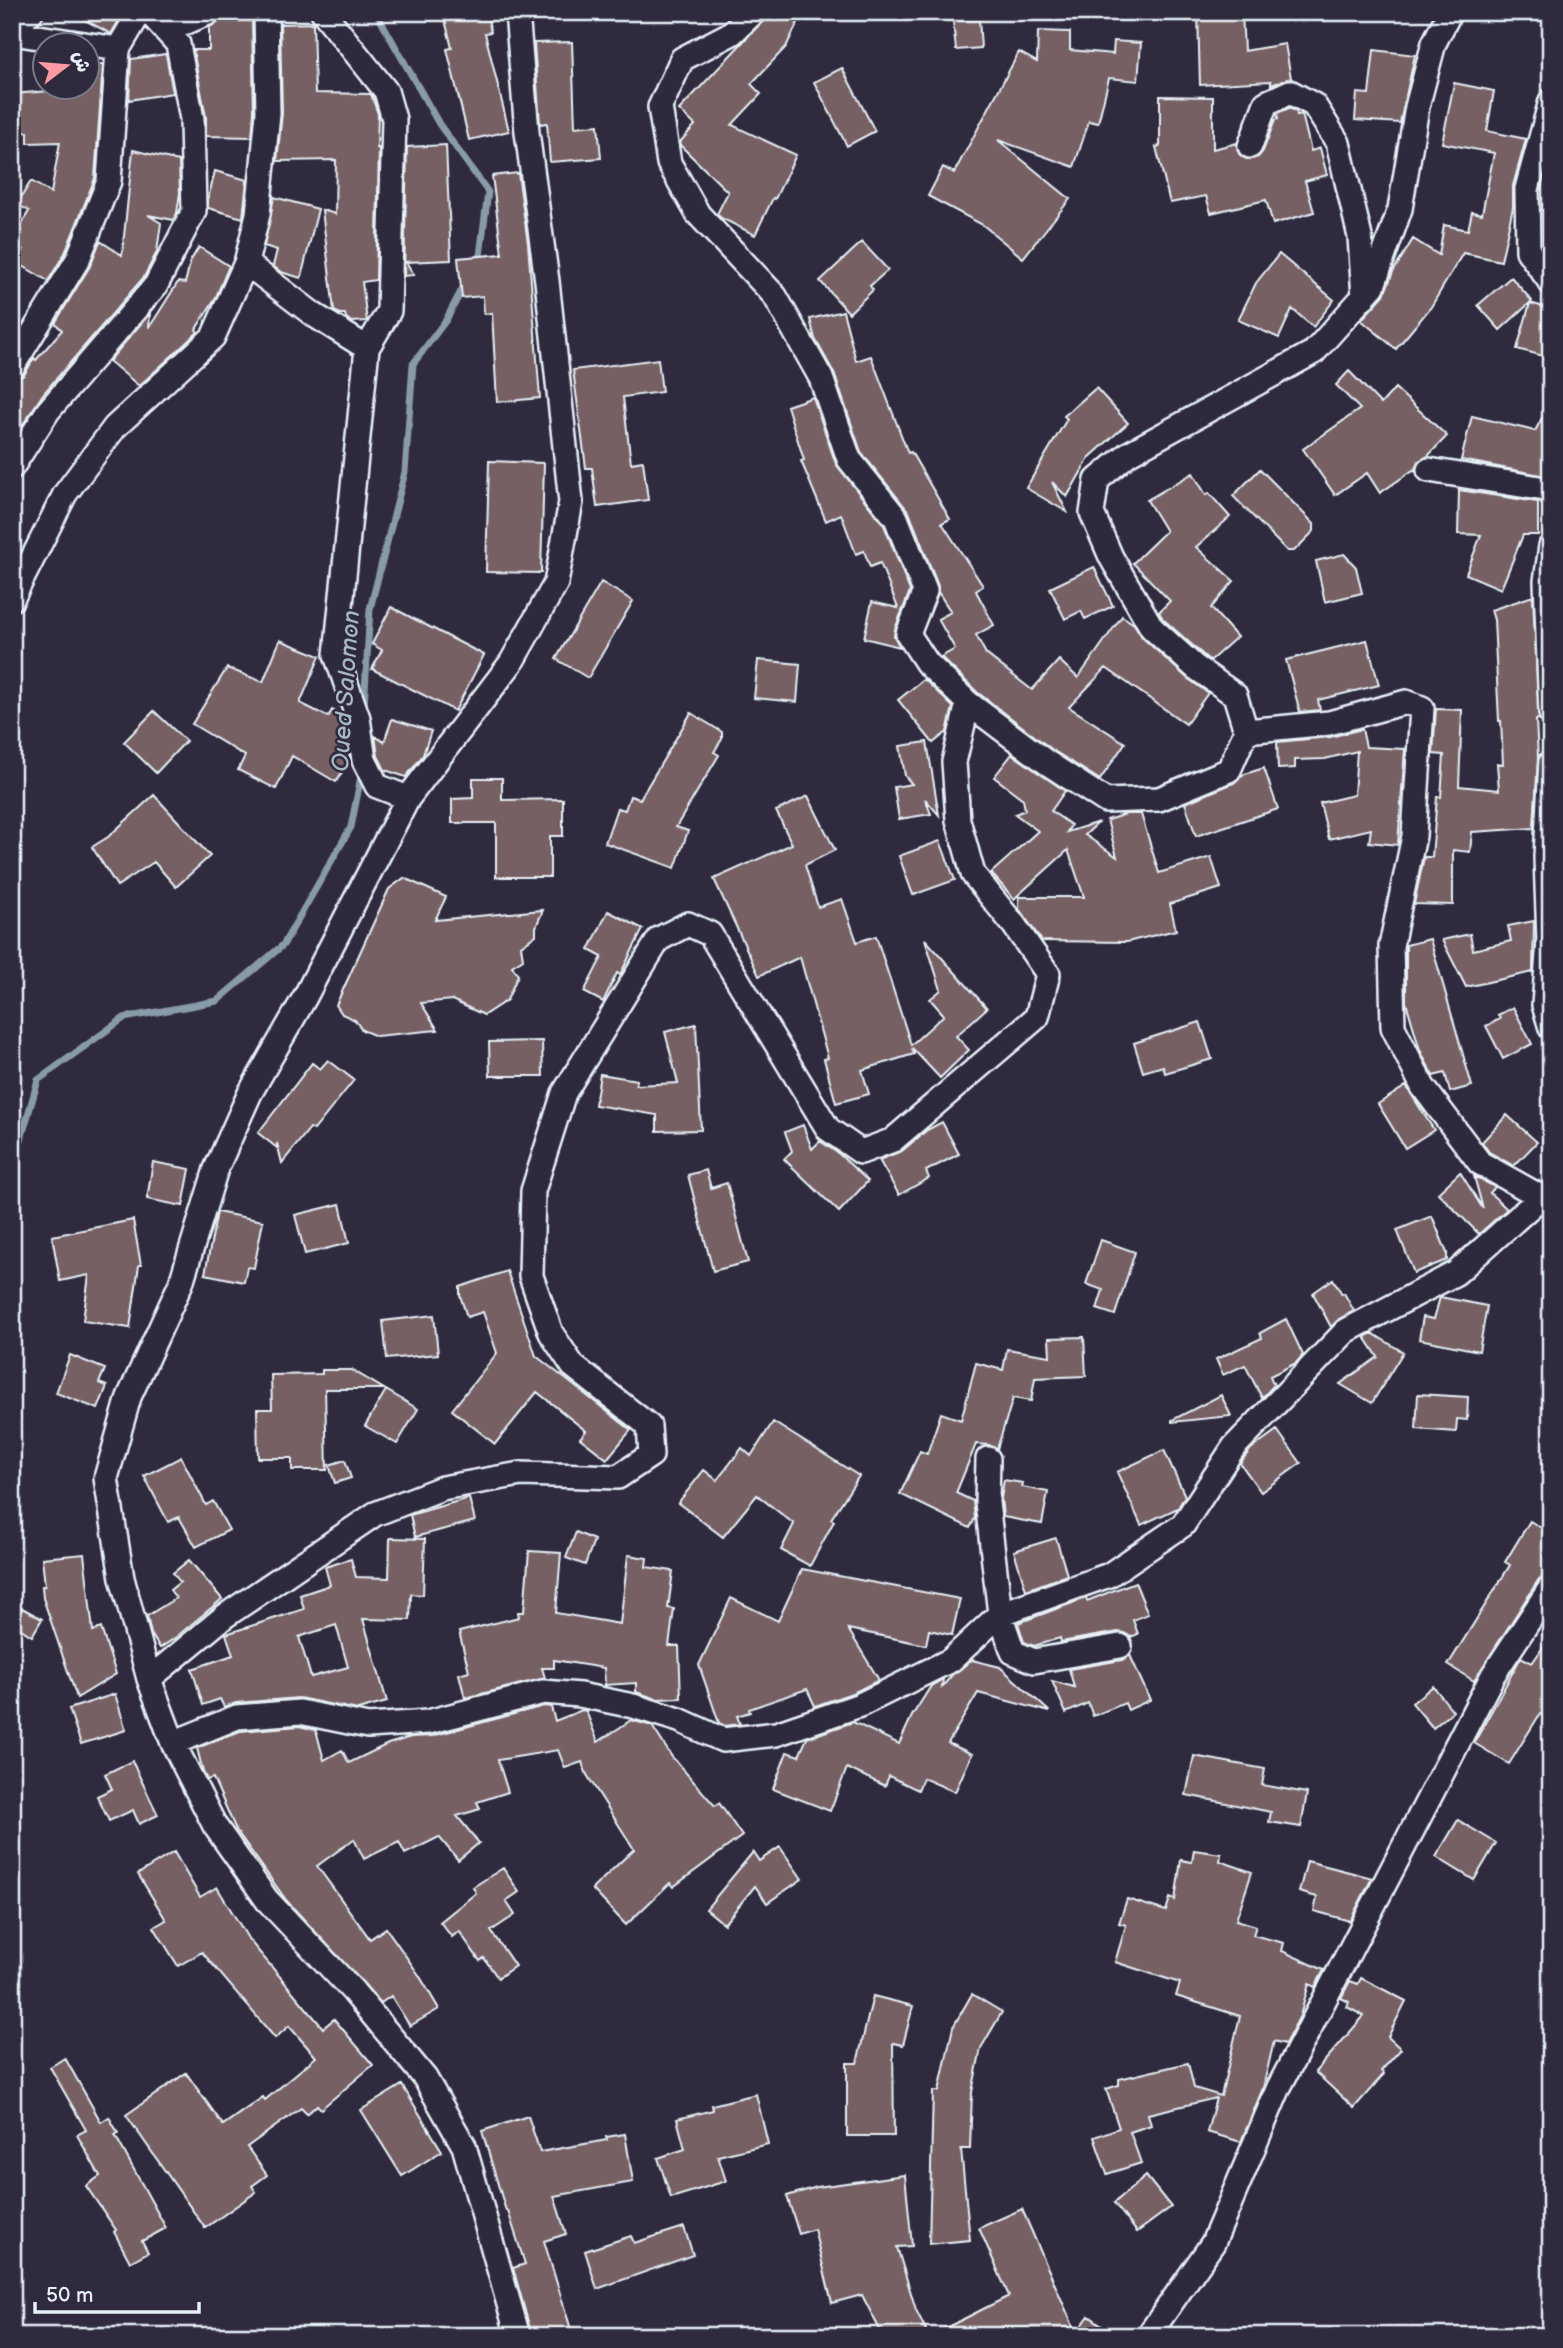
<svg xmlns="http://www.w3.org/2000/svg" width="1563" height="2348" font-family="'Balsamiq Sans','Playpen Sans Arabic',sans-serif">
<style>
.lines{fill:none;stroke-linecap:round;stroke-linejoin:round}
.stream{stroke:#899ba8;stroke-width:7}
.building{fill:#776164;stroke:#e8f1f8;stroke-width:2;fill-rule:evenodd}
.minor-casing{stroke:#e8f1f8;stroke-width:28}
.minor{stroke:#2f2a3d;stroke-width:23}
.labels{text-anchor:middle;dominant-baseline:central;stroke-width:5;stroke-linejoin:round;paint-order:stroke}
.water-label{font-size:24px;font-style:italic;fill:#a8b8c3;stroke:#2f2a3d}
</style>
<rect width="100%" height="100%" fill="#2f2a3d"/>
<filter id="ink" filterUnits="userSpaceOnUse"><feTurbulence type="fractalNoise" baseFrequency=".0143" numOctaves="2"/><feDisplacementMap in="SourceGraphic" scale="14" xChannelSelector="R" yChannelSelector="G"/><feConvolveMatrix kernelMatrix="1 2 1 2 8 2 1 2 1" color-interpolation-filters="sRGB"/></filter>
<g filter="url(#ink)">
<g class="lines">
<!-- stream -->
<path class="stream" d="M376 12 439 124 488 192 480 256 477 262
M364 707 370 609 405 472 413 364 446 320 465 284
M12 1171 38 1080 124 1018 217 1001 283 945 351 827 362 771"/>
</g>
<!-- building -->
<path class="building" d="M70 12H124L111 34Z
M443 12H486L491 32 485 33 509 131 469 140 447 49 452 48Z
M771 12H803L786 47 751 84 761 94 732 125 796 155 775 199 773 198 755 235 721 218 717 214 728 192 680 145V142L695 125 679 110Z
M1242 12 1244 51 1285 44 1291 78 1271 85V81L1200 85 1198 13Z
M222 18 252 19 254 112 252 137 206 136V117L193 50H209V28Z
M979 19 981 48 956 50 953 21Z
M313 23 315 93 371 94 378 114 377 148H379L376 280 362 282 367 321 352 322 346 318 345 314H340L334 311 322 210 335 214 336 160 277 161 282 113 280 24Z
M1038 31 1070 32V50L1113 54 1114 41 1141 43 1138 81 1109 78 1098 123 1089 121 1074 167 998 140 1070 199 1023 258 983 225 928 196 943 167 954 173 1019 52 1037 62Z
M572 42 575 127 598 125 601 158 550 162 547 123 540 124 534 43Z
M1374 50 1415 55 1400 123 1355 120 1357 93 1369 94Z
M166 54 173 93 129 100 131 59Z
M103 64 95 178 65 253 48 281 16 262 23 250 12 244V240L29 211 17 204 31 181 51 193 60 142 28 143V132L12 133V94L62 90V88H88V66Z
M842 68 875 131 847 146 814 82Z
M1454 83 1494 91 1487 131 1526 139 1513 186V207L1501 261 1463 253 1431 307 1396 349 1361 320 1384 295 1393 272 1413 239 1439 255 1444 225 1468 230 1472 212 1482 214 1494 153 1442 143Z
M1160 96 1213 97V149L1237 143 1239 154 1246 159 1258 157 1263 151 1275 120 1278 119 1277 113 1289 108 1296 111 1297 115 1302 114 1311 151 1320 148 1327 175 1305 181 1314 212 1273 224 1266 200 1211 213 1206 196 1170 203 1156 147 1160 146Z
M446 145 451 260 406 262 414 275 404 276 407 147Z
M133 150 179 161 180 193 177 213 174 220 148 215 161 223 157 252 144 277 43 394 12 441V381L24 375 34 358 36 360 62 330 55 323 90 266 100 241 122 255Z
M215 171 247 180 243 218 208 208V199Z
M518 173 528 243 540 398 497 402 492 313 484 314 483 296 462 298 458 258 502 254 492 176Z
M274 197 318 209 301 278 281 272 273 266 277 250 264 246Z
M862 242 888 270 870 286 873 290 849 313 820 281Z
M199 247 229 266 216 297 196 329 198 332 139 386 109 361 150 313 149 328 178 282 185 283 191 260Z
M1279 254 1334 300 1313 327 1292 309 1279 338 1238 320 1256 283Z
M1511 277 1532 301 1500 330 1478 305Z
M1530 303 1551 309V358L1517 349Z
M843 311 856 361 871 356 908 453 911 452 950 519 942 523 983 586 976 591 994 625 976 635 986 654 1032 690 1059 660 1078 678 1122 616 1134 624 1143 638 1186 677 1208 693 1186 724 1106 668 1069 707 1125 743 1100 780 1054 751 977 692 941 657 955 649 938 619 951 612 938 592V586L909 512 861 452 834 373 815 339 810 319Z
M658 359 662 392 623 397 631 463 643 461 648 500 597 507 592 468H586L573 370Z
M1349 371 1381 404 1395 388 1447 436 1428 456 1419 461 1414 471 1413 470 1380 493 1367 473 1335 495 1303 449 1360 409 1336 385Z
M1096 388 1128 423 1089 458 1067 497 1052 482 1067 512 1026 488 1067 419 1064 416Z
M813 397 836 464 884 525 910 591 895 629 894 636 900 647 864 638 872 602 898 608 880 563 870 567 864 551 856 554 841 514 826 521 801 461 804 460 787 406Z
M1551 401V477L1461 460 1472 416 1535 431Z
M489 461 544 463 541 573 486 572Z
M1260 469 1314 524V531L1294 551H1287L1233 496Z
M1193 473 1206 495 1209 493 1230 517 1196 547 1234 581 1211 608 1237 637 1210 661 1163 619 1159 612 1170 601 1133 563 1166 531 1147 500Z
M1459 490 1538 502V535H1523L1501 589 1466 574 1481 535 1458 534Z
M1344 554 1356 567 1362 593 1325 602 1316 561Z
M1094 567 1113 606 1085 619 1081 611 1065 619 1050 588Z
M601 582 633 601 588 678 556 659Z
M1533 596 1539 719 1536 720 1538 757 1534 828 1472 832 1470 852 1453 850V905L1414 904 1424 857H1432L1437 797H1441L1444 755 1433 754 1436 709 1462 710 1459 786 1499 790 1497 764H1503L1501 721H1499L1494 620 1491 610Z
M391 607 484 655 455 711 372 669 382 650 372 644Z
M280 640 320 656 300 703 328 717 332 710 343 716 350 759 336 782 292 756 276 789 238 770 245 756 192 724 227 668 263 682Z
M1367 640 1379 685 1318 700 1320 710 1300 712 1286 660Z
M758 660 800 664 797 702 754 698Z
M924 679 953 707 947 732 933 743 898 700Z
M154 711 186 741 156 773 124 742Z
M691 713 722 732V739L714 752 719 755 676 827 688 831 675 868 605 843 617 808 625 810 630 796 640 799Z
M392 719 431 731 423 755 406 777 385 770 378 756 375 736 384 742Z
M1362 729 1366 747 1405 749 1398 845 1369 842 1371 829 1329 839 1320 803 1354 795 1357 751 1325 759 1295 760V768L1278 769 1277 742 1330 737Z
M927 742 939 815 925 799 931 814 899 819 894 787 912 784 905 776 900 746Z
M1012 754 1065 791 1051 811 1071 825 1067 832 1099 822 1085 835 1117 857 1107 820 1126 814H1141L1159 873 1211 857 1221 888 1170 904 1176 930 1127 942 1042 941 1019 909V897H1084L1068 850 1014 899 991 873 1038 831 1015 814 1025 810 1023 799 994 777Z
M1264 768 1278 809 1196 836 1185 803 1234 783 1242 775Z
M473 778H502V800L563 799V836H550V877H496V823H452V799L473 798Z
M154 795 210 856 176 887 154 862 117 886 92 847 108 837Z
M808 796 835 850 805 865 818 907 842 899 857 942 876 936 911 1045 944 1015 930 999 941 990 925 939 987 1008 956 1036 969 1050 940 1078 912 1048 914 1054 862 1070 869 1094 836 1103 824 1059 828 1058 800 957 759 976 714 879 792 844 776 811Z
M940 841 955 880 913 895 899 856Z
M404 878 446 897 435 920 543 910 536 927V935L521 946 523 959 512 966 518 975 507 1000 484 1015 452 1000 421 1003 438 1030 376 1036 362 1030 355 1020 342 1014 336 1005 389 889Z
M608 911 643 929 620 975 617 973 603 1002 584 992 602 957 589 950Z
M1534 921 1533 972 1466 987 1442 940 1470 934 1473 950 1511 941 1508 926Z
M1430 939 1472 1086 1450 1092 1445 1073 1433 1076 1420 1050 1406 1002V945Z
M1513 1007 1532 1044 1503 1059 1486 1026 1500 1019 1498 1015Z
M1200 1022 1212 1059 1165 1073 1163 1066 1143 1072 1134 1043Z
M696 1024 701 1130 657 1131V1115L595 1105 600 1074 637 1080 636 1085 678 1083 665 1032Z
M542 1041 543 1076H490L489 1042Z
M328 1060 354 1080 314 1130 310 1128 282 1163 277 1143V1148L258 1133 312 1063 320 1069Z
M1406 1086 1434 1130 1405 1148 1378 1104Z
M1507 1115 1537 1142 1514 1166 1489 1152 1482 1142Z
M942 1122 959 1154 926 1171 929 1178 899 1195 879 1160 902 1151 927 1130Z
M803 1125 812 1149 820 1141 839 1154 868 1181 839 1212 784 1159 792 1151 785 1132Z
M153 1162 190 1169 183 1206 147 1199Z
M706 1170 711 1188 727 1183 748 1262 713 1271 688 1175Z
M1460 1172 1483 1209 1474 1176 1495 1187 1490 1193 1507 1209 1479 1234 1438 1193Z
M340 1204 349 1243 305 1254 295 1215Z
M217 1212 263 1221 254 1268 247 1267 244 1282 205 1274Z
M1432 1216 1447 1253V1260L1414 1273 1397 1230Z
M133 1220 141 1265H139L130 1328 83 1321 89 1275 60 1281 52 1236Z
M1101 1240 1135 1252 1115 1315 1097 1309 1103 1290 1086 1284Z
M507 1271 536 1356 631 1430 607 1459 580 1438 586 1431 537 1392 495 1444 452 1410 497 1353 483 1312 467 1317 460 1295V1287Z
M1333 1279 1342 1294 1344 1293 1354 1311 1339 1319 1331 1327 1313 1293Z
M1440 1297 1487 1306 1479 1351 1419 1339 1423 1317 1434 1319Z
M434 1315 438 1354 387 1359 383 1321Z
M1286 1319 1303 1355 1296 1363 1270 1376 1274 1385 1262 1398 1245 1365 1223 1375 1216 1359 1262 1338 1260 1333Z
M1372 1333 1403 1352 1372 1403 1340 1384 1378 1357 1365 1337Z
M1084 1337 1086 1376 1035 1378 1031 1401 1013 1398 997 1449 989 1445 976 1444 956 1493 973 1501 975 1518 970 1528 900 1494 920 1451 927 1454 941 1413 961 1420 976 1363 1003 1370 1007 1349 1050 1356 1049 1338Z
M70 1355 105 1369 99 1383 107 1386 98 1409 56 1393Z
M322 1370H352L384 1389H325L327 1470H292V1458H258L257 1409H272L271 1375 322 1374Z
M386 1390 418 1409 397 1444 365 1426Z
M1418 1394 1468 1397 1467 1420 1457 1419 1456 1432 1416 1429Z
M1221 1395 1231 1416 1172 1422V1420Z
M773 1422 859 1476 831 1519 834 1521 810 1566 781 1550 794 1524 757 1495 723 1537 678 1503 704 1470 717 1480 742 1448 751 1456Z
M1277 1430 1301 1463 1261 1492 1240 1463 1251 1449Z
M1164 1450 1185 1496 1178 1508 1141 1525 1117 1472Z
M181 1457 206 1505 213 1501 229 1530 196 1547 179 1517 168 1522 144 1476Z
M345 1460 351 1478 335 1483 329 1465Z
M1004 1480 1023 1483 1022 1487 1048 1492 1042 1524 1003 1517 1001 1498Z
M469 1498 475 1521 415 1537 410 1515Z
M1530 1521 1551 1534V1572L1539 1579 1474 1681 1448 1665 1510 1565 1505 1562Z
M576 1532 594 1540 585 1565 566 1558Z
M390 1538 425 1539 423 1595 411 1594 410 1620 363 1619 387 1702 358 1710 299 1698 236 1703 224 1707 220 1699 203 1705 192 1669 233 1655 226 1634 304 1609 300 1595 330 1585 325 1567 351 1559 356 1577 389 1578ZM336 1625 348 1667 311 1677 299 1637Z
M1056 1538 1067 1575 1026 1590 1014 1551Z
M529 1551 561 1553 556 1613 620 1624 628 1555 647 1558 646 1567 673 1571 668 1608 674 1609 669 1646H679L681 1698 657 1699 636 1692V1683L605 1685 604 1668 554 1660V1668H542L545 1678 465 1698 459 1674 469 1671 459 1632 519 1617 518 1612H524Z
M84 1554 93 1631 101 1628 116 1674 77 1698 43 1598 42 1586H45L42 1558Z
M189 1560 222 1599 175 1638 160 1648 151 1634 147 1616 176 1598 170 1590 180 1582 173 1573Z
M802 1569 960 1599 952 1635 929 1630 926 1645 848 1629 879 1680 855 1692 815 1706 807 1689 749 1709 750 1712 737 1716 740 1724 725 1726 719 1723 699 1665 731 1598 778 1621Z
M1135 1582 1148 1614 1133 1620 1138 1634 1131 1637 1124 1633 1118 1632 1061 1642 1060 1638 1034 1646 1024 1642 1018 1623 1086 1598 1087 1601Z
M22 1608 42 1619 32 1636 13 1624Z
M1551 1636V1704L1545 1716 1540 1714 1509 1764 1474 1743 1521 1657 1532 1663Z
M1130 1655 1150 1700 1128 1710 1125 1703 1093 1716 1088 1703 1066 1713 1052 1681 1074 1687 1069 1669 1122 1660Z
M972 1660 1000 1667 1050 1712 978 1693 948 1743 972 1754 955 1792 923 1778 918 1790 889 1776 885 1786 847 1768 830 1811 773 1789 787 1752 799 1756 807 1738 853 1722 899 1744 912 1716 931 1686 943 1679 942 1687 952 1675Z
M1433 1686 1453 1711 1433 1728 1412 1703Z
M115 1694 126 1730 81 1744 69 1709Z
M544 1706 551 1707 555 1721 582 1710 586 1711 598 1742 631 1720 652 1726 672 1757 715 1806 719 1803 742 1836 673 1887 670 1883 626 1925 592 1889 634 1849 587 1775 582 1762 565 1768 558 1750 498 1760 508 1792 477 1802 480 1809 457 1816 479 1843 458 1860 439 1837 405 1854 399 1842 364 1859 354 1839 317 1866 370 1939 386 1928 419 1975 439 2009 410 2026 391 1996 381 2003 286 1900 236 1830 213 1778 207 1780 203 1772 197 1748 240 1731 299 1726 316 1730 324 1760 342 1750 349 1763 388 1744 411 1737 432 1736Z
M1194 1756 1265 1769 1262 1785 1307 1793 1301 1827 1269 1822 1271 1812 1186 1795Z
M132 1761 158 1815 139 1824 133 1810 109 1821 97 1796 112 1789 105 1774Z
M1458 1820 1496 1843 1474 1880 1436 1857Z
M780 1847 802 1879 767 1903 755 1886 724 1924 706 1909 753 1852 759 1861Z
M1194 1850 1221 1854 1220 1861 1252 1872 1236 1920 1256 1926 1253 1935 1284 1943 1282 1951 1324 1970 1315 1987 1309 1984 1300 2016 1285 2044 1274 2041 1263 2088 1241 2142 1207 2132 1216 2098 1148 2114 1151 2125 1130 2132 1141 2163 1107 2174 1094 2137 1119 2128 1106 2089 1119 2085V2079L1188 2063 1194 2088 1221 2096 1240 2016 1176 1996 1180 1983 1115 1962 1126 1925 1119 1923 1127 1899 1166 1911 1170 1898 1175 1900 1181 1860 1192 1862Z
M174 1852 200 1897 217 1887 249 1940 323 2028 334 2019 373 2065 321 2109 317 2105 307 2114 301 2108 247 2147 267 2175 252 2186 256 2192 205 2228 126 2115 186 2073 223 2125 263 2097 265 2100 316 2057 289 2026 275 2038 202 1952 178 1966 154 1927 166 1920 138 1874Z
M1307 1861 1372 1878 1350 1921 1314 1911 1317 1897 1299 1892Z
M503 1868 519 1892 506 1901 515 1915 491 1931 515 1966 498 1978 484 1958 480 1961 459 1931 452 1937 440 1922 476 1893 473 1887Z
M1361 1978 1406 2001 1388 2037 1401 2049 1381 2071 1384 2074 1354 2108 1315 2072 1364 2016 1347 2007 1349 2002 1341 1998 1350 1981 1358 1984Z
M972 1994 1002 2012 981 2048 972 2092 970 2149H961L970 2240 929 2244 933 2091H939L953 2027Z
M873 1996 913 2006 903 2045 893 2043 894 2136H847V2063H857Z
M65 2058 101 2122 109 2117 118 2133 115 2135 166 2228 142 2241 148 2252 130 2262 114 2232 116 2230 86 2186 100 2176 77 2135 86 2130 50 2067Z
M402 2085 442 2151 402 2176 361 2110Z
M756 2094 768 2144 718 2156 726 2181 671 2198 658 2158 685 2149 677 2119 713 2110 712 2105Z
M528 2116 540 2152 607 2140 606 2137 625 2134 633 2182 554 2196 566 2234 544 2241 573 2336H532L513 2268 525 2264 508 2211H506L482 2131Z
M905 2175 912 2246 897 2247 916 2310 929 2336H883L862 2295 832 2303 814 2229 799 2234 787 2196 817 2187Z
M1146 2176 1171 2207 1137 2232 1114 2203Z
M1022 2209 1076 2333 1089 2316 1117 2336H930L1009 2296 979 2228Z
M684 2227 693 2255 597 2289 585 2251 631 2236 634 2243Z"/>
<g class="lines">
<!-- minor casing -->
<g class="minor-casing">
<path id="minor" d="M517 12 527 132 547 281 571 502 556 583 511 663 408 798 305 997 250 1093 216 1169 181 1283 129 1397 106 1478 122 1578 149 1679 173 1743 215 1826 267 1900 353 1991 425 2078 464 2146 518 2336
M754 12 732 33 682 59 660 107 669 163 698 214 775 296 821 378 849 459 896 518 925 591 908 634 927 663 968 703 1046 762 1106 801 1159 799 1229 770 1246 731 1235 695 1195 667 1152 628 1111 557 1092 513 1097 480 1128 454 1314 352 1373 286 1400 209 1417 107 1434 43 1450 12
M12 23 31 12
M166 31 210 12
M12 33 118 49
M1551 101 1527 189 1528 251 1551 283
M1250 146 1266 103 1290 92 1314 105 1338 143 1360 237 1364 297
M246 263 314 315 367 348 389 311 394 119 386 91 323 12
M367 348 336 655 358 718 364 760 377 786 408 798
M12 367 78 259 109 181 118 49 140 12
M12 467 48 411 156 285 194 211 192 119 178 44 149 12
M1429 470 1545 489 1551 494
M1551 546 1546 581 1551 713
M12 599 65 494 115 427 213 337 246 263 258 214 268 113 266 12
M1246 731 1329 723 1406 702 1422 708 1414 836 1391 946 1393 1027 1423 1087 1480 1163 1541 1197
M1551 762 1546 857 1549 941 1544 1005 1551 1028
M988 1459 987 1502 1000 1614 1013 1652 1034 1661 1120 1646
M149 1679 225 1616 375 1514 442 1488 521 1474 618 1477 651 1455 649 1426 573 1366 551 1333 531 1276 533 1191 564 1093 659 939 688 924 710 934 828 1129 861 1152 893 1140 1037 1017 1048 974 1014 925 973 874 958 820 954 762 968 703
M173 1743 237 1717 300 1712 368 1726 428 1722 543 1692 580 1695 633 1706 679 1720 723 1740 776 1734 860 1705 951 1660 1000 1614 1109 1575 1183 1525 1234 1447 1346 1331 1456 1273 1541 1197 1551 1196
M1148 2336 1213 2243 1279 2087 1493 1675 1551 1587"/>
</g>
<!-- minor -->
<use href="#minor" class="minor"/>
</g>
</g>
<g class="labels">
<!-- water labels -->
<g class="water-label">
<text transform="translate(346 691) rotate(-86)">Oued Salomon</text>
</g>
</g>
<!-- margin -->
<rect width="1563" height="2348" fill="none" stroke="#2f2a3d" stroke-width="42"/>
<rect x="21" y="21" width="1521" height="2306" fill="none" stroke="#e8f1f8" stroke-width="2.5" filter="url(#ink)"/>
<!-- north arrow -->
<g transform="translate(66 66) rotate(74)"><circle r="33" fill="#2f2a3d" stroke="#797a88" stroke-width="2"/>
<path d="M0-5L12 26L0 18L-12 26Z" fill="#ff9aa2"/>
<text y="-10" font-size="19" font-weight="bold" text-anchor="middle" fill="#e8f1f8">ش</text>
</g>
<!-- scale -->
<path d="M35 2302v10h164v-10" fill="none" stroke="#e8f1f8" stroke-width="3.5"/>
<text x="46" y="2302" font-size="21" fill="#e8f1f8" stroke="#2f2a3d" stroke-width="5" paint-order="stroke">50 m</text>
</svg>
